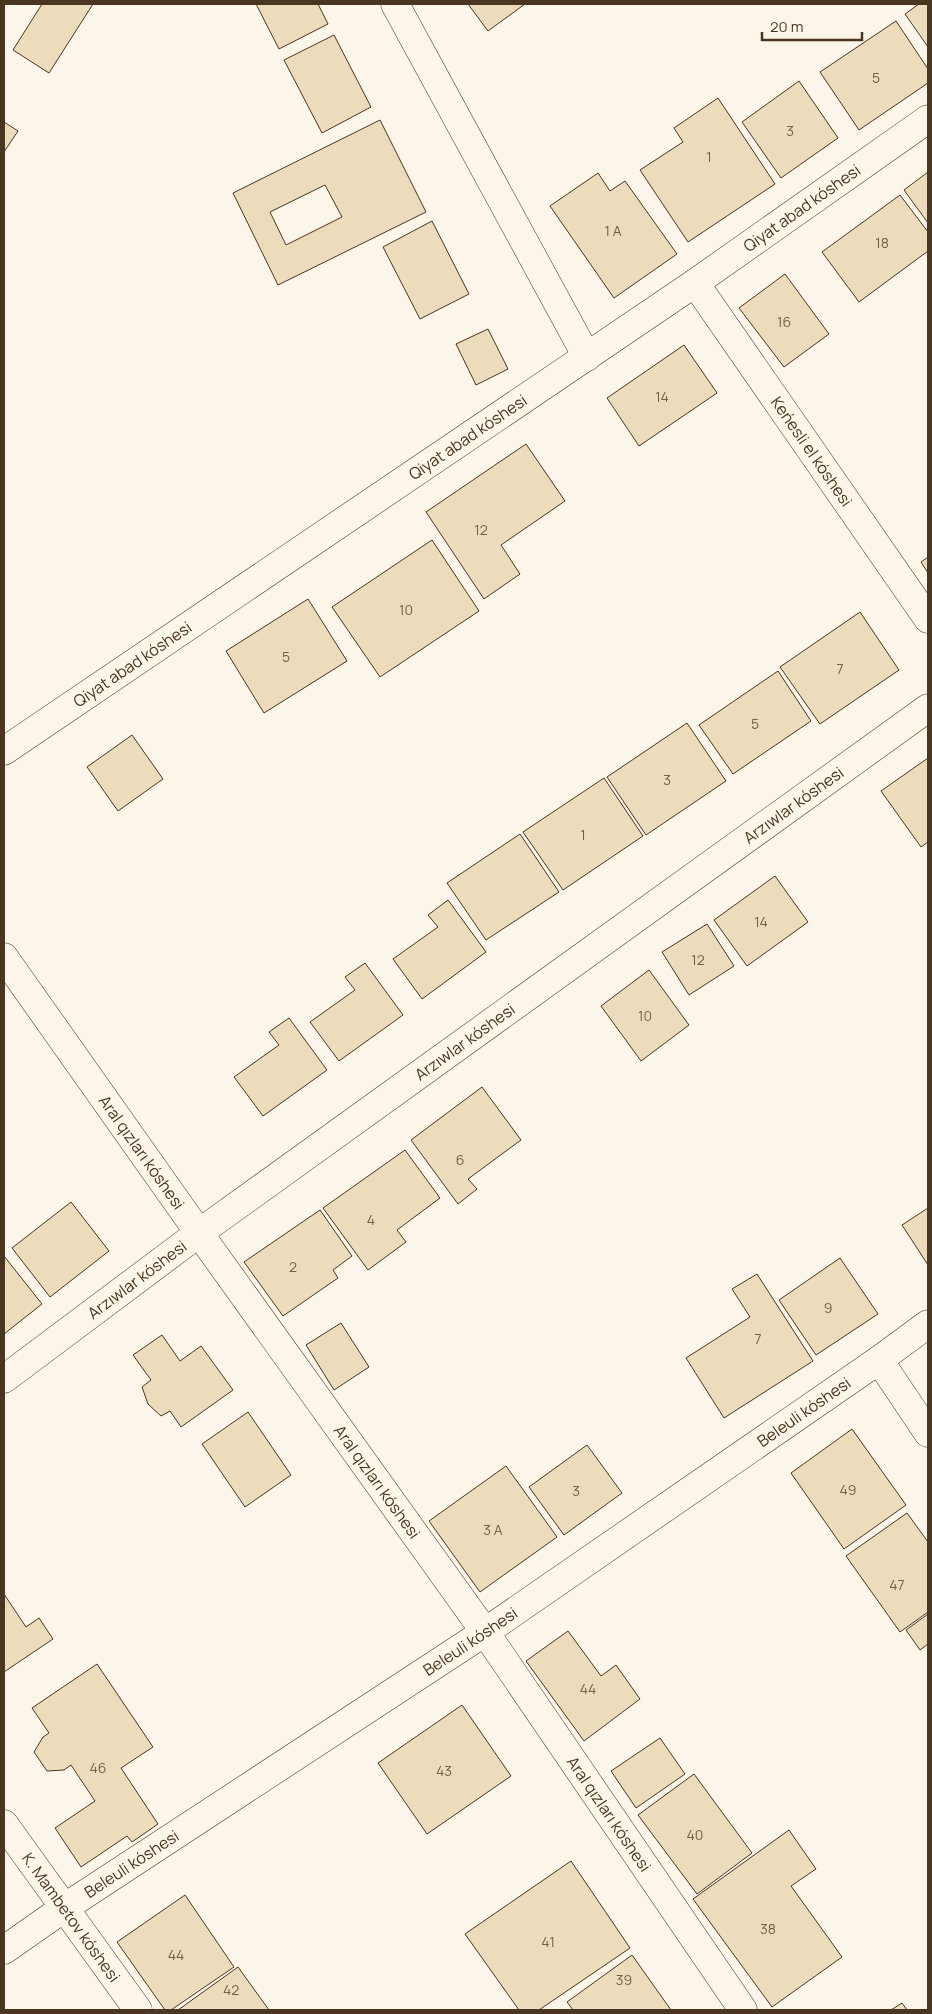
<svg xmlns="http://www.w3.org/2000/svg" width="932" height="2014" font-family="Manrope,sans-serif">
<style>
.building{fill:#ecdcbc;stroke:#4a3520;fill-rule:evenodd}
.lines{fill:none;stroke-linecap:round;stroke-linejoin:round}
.minor-casing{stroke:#4a3520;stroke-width:29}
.minor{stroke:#fbf6e9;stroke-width:28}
.labels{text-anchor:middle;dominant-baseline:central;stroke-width:4;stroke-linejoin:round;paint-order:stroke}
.number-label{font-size:14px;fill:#725f47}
.street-label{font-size:16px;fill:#4a3520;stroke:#fbf6e9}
</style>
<rect width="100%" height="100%" fill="#fbf6e9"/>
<!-- building -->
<path class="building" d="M42 4H93L49 73 13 50Z
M256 4H318L328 24 279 49Z
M468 4H525L488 31Z
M919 4H928V47L905 14Z
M896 21 928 69V83L859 130 820 72Z
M334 35 371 107 322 133 284 60Z
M799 81 838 138 781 178 742 122Z
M718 98 775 184 688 242 640 170 683 142 674 128Z
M380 120 426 212 278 285 233 193ZM325 185 342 217 286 245 270 212Z
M4 122 18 131 4 152Z
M928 172V223L904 190Z
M598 173 610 191 625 181 677 254 614 298 550 206Z
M900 195 928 232V251L859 302 822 252Z
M432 221 469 294 420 319 383 247Z
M785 274 829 334 784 367 739 308Z
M488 329 508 369 476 385 456 344Z
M684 345 717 393 639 446 607 398Z
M526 444 565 501 501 545 520 574 484 599 426 512Z
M432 540 479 611 380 677 332 607Z
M928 557V573L921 562Z
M308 599 347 661 264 713 226 651Z
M860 612 899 670 820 724 780 667Z
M778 671 811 721 733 774 699 725Z
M687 723 726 781 646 835 607 777Z
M132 735 163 779 118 811 87 767Z
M928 758V842L921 847 881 791Z
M604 778 643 836 563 890 523 832Z
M520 834 559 892 486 940 447 883Z
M775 876 808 922 747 966 714 920Z
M448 900 486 952 422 999 393 959 438 927 428 915Z
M707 924 734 966 689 995 662 952Z
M365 963 403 1015 339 1061 310 1022 355 990 345 977Z
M649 970 689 1025 641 1061 601 1006Z
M289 1018 327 1070 263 1116 234 1077 279 1045 269 1032Z
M482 1087 521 1140 468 1179 477 1189 458 1204 411 1140Z
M405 1150 440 1198 397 1230 406 1242 368 1270 323 1208Z
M71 1202 109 1251 50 1297 12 1248Z
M928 1208V1265L902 1225Z
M320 1210 352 1256 333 1270 338 1278 283 1316 244 1262Z
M4 1256 42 1304 4 1334Z
M840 1258 878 1314 816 1355 779 1300Z
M757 1274 813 1361 724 1418 686 1358 750 1317 732 1289Z
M341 1323 369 1367 334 1390 306 1345Z
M162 1335 180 1361 201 1346 233 1390 181 1427 170 1411 161 1416 148 1404 142 1387 151 1380 133 1355Z
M248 1412 291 1475 245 1507 202 1444Z
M852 1429 906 1505 844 1549 791 1473Z
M587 1445 622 1493 564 1535 529 1487Z
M506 1466 557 1537 480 1592 429 1521Z
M907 1513 928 1542V1612L900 1632 846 1556Z
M4 1594 26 1627 39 1618 53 1639 4 1672Z
M928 1614V1644L920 1650 906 1630Z
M568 1631 601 1676 616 1665 640 1699 584 1741 526 1661Z
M97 1664 153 1747 121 1768 158 1824 132 1842 127 1836 81 1867 55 1828 95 1801 71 1765 64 1770 47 1771 34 1752 43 1737 49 1733 32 1708Z
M462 1705 511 1776 427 1834 378 1763Z
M660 1738 685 1774 636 1808 611 1771Z
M694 1774 752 1853 697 1894 638 1815Z
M789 1830 816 1869 791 1886 842 1957 772 2007 693 1899Z
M571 1861 630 1948 539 2010H519L465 1934Z
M185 1895 234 1967 171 2010H165L117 1942Z
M632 1955 671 2010H573L567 2002Z
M238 1967 269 2010H178Z
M902 2003 907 2010H891Z"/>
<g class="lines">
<!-- minor casing -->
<g class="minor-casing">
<g id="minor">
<path d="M395 4 587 357"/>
<path id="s1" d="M695 283 928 619"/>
<path id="s2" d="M4 751 695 283 928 119"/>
<path id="s3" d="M4 957 199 1233 485 1632 743 2010"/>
<path d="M879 1360 928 1433"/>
<path id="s4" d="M4 1379 199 1233 928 708"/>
<path id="s5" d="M4 1824 138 2010"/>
<path id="s6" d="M4 1950 64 1908 485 1632 879 1360 928 1324"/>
</g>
</g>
<!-- minor -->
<use href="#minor" class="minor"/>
</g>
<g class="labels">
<!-- number labels -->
<g class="number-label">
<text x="876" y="77">5</text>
<text x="790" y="130">3</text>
<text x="709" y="156">1</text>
<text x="613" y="230">1 А</text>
<text x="882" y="242">18</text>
<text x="784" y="321">16</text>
<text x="662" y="396">14</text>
<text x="481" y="529">12</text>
<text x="406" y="609">10</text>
<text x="286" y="656">5</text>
<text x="840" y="668">7</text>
<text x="755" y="723">5</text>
<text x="667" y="779">3</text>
<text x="583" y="834">1</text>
<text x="761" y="921">14</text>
<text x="698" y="959">12</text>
<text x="645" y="1015">10</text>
<text x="460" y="1159">6</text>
<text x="371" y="1219">4</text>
<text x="293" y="1266">2</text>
<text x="828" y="1307">9</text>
<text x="758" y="1338">7</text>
<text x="848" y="1489">49</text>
<text x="576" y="1490">3</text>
<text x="493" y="1529">3 А</text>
<text x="897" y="1584">47</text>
<text x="588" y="1688">44</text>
<text x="98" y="1767">46</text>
<text x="444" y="1770">43</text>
<text x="695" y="1834">40</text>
<text x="768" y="1928">38</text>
<text x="548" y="1941">41</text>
<text x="176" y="1954">44</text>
<text x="624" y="1979">39</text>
<text x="231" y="1989">42</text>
</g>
<!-- street labels -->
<g class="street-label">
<text stroke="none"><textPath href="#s2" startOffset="965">Qiyat abad kóshesi</textPath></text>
<text stroke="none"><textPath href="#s2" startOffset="560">Qiyat abad kóshesi</textPath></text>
<text stroke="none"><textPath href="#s1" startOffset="205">Keńesli el kóshesi</textPath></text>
<text stroke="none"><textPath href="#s2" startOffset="155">Qiyat abad kóshesi</textPath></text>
<text stroke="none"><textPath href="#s4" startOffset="976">Arzıwlar kóshesi</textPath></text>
<text stroke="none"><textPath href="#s4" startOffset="571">Arzıwlar kóshesi</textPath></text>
<text stroke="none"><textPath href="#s3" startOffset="239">Aral qızları kóshesi</textPath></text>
<text stroke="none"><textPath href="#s4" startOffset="166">Arzıwlar kóshesi</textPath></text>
<text stroke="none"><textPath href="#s6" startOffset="964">Beleuli kóshesi</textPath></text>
<text stroke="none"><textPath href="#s3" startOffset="644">Aral qızları kóshesi</textPath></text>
<text stroke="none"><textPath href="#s6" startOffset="559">Beleuli kóshesi</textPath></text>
<text stroke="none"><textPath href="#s3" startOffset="1049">Aral qızları kóshesi</textPath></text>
<text stroke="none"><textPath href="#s6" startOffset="154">Beleuli kóshesi</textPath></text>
<text stroke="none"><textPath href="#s5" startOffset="115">K. Mambetov kóshesi</textPath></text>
</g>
</g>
<!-- border -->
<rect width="932" height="2014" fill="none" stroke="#4a3520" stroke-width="10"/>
<!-- scale -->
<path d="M762 32v8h100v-8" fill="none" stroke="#4a3520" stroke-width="2.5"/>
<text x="770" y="32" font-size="15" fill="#4a3520" stroke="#fbf6e9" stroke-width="4" paint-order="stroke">20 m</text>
</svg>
